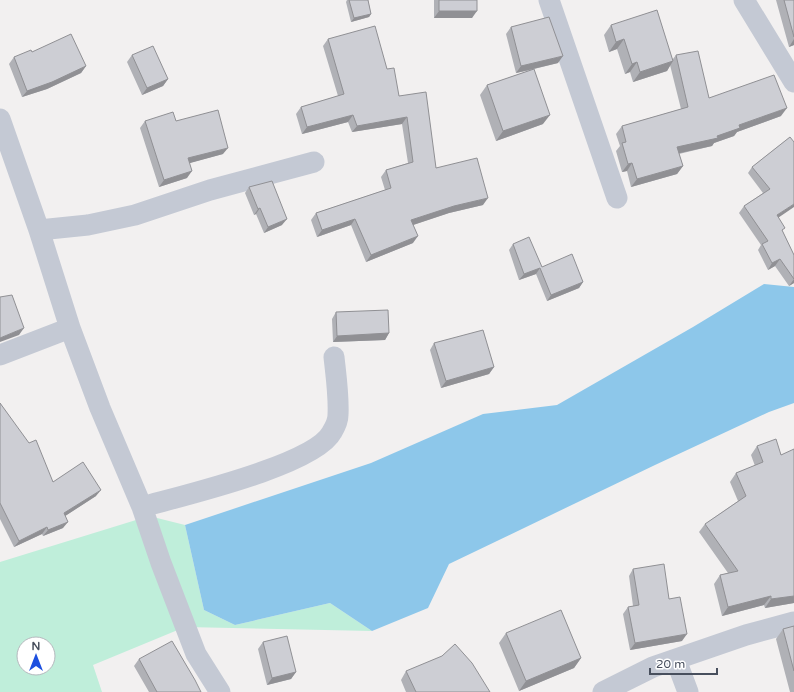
<svg xmlns="http://www.w3.org/2000/svg" width="794" height="692" font-family="'Varela Round',sans-serif">
<style>
.green{fill:#bfeeda;fill-rule:evenodd}
.water{fill:#8dc7ea}
.lines{fill:none;stroke-linecap:round;stroke-linejoin:round}
.minor{stroke:#c4c9d4;stroke-width:21}
.wall{fill:#b0b1b6}
.shaded-wall{fill:#909094}
.building{fill:#cdced4;stroke:#909094}
</style>
<rect width="100%" height="100%" fill="#f2f0f0"/>
<!-- green -->
<path class="green" d="M149 516 185 525 204 610 235 625 330 603 372 631 185 627 93 665 102 692H0V562ZM24 644H48V668H24Z"/>
<!-- water -->
<path class="water" d="M764 284 794 287V403L769 412 655 465 449 564 428 608 372 631 330 603 235 625 204 610 185 525 371 463 483 414 557 405 693 327Z"/>
<g class="lines">
<!-- minor -->
<path class="minor" d="M549 0 617 198
M744 0 794 82
M0 119 39 230 70 328 100 408 142 507 161 563 196 654 220 692
M39 230 88 225 135 215 210 190 314 162
M0 355 70 328
M142 507C181 496 315 465 332 432 335 427 338 420 338 415 339 396 336 376 334 357
M676 660 688 692
M603 692 653 667 746 635 794 622"/>
</g>
<!-- wall -->
<path class="wall" d="M347 0H368L371 14 369 17 351 22 346 2Z
M434 0H477L472 18H434Z
M776 0H794V45L789 47Z
M611 25 673 59 676 55 709 98 781 116 737 132 734 136 714 143 712 146 679 154 683 166 677 174 631 187 627 171 622 172 616 151 620 146 616 134 622 126 681 109 670 65 667 71 633 82 630 72 625 74 617 49 609 52 604 35Z
M511 27 558 63 534 69 543 124 496 141 480 95 487 85 531 70 516 73 506 34Z
M328 39 387 69 399 96 436 168 483 205 449 213 413 225V243L366 262 351 225 317 237 311 220 316 213 385 190 381 177 386 170 408 163 402 124 352 132 348 122 302 134 296 114 301 107 338 96 323 46Z
M32 52 86 66 81 73 47 89 22 97 9 64 14 57Z
M132 55 168 79 163 86 142 95 127 62Z
M145 121H176L223 154 189 163 187 178 159 187 140 128Z
M790 137 778 218 783 232 794 255V283L789 286 775 266 768 270 758 250 761 245 739 213 744 206 763 193 748 173 752 167Z
M249 187 282 225 264 233 256 214 254 215 245 193Z
M513 244 542 267 583 282 579 288 547 301 536 274 519 280 509 250Z
M336 312 389 333 385 340 333 342 332 319Z
M434 343 494 367 489 374 441 388 430 350Z
M0 403 53 482 96 496 65 516 63 528 43 536 42 534 14 547 0 519Z
M757 446 781 455 794 450V603L765 608 764 605 722 616 714 584 720 575 728 573 699 532 705 524 738 501 730 482 736 473 755 466 751 455Z
M633 569 669 599 682 641 630 650 623 614 628 607 633 606 629 576Z
M794 626V692H790L776 639 783 629Z
M506 633 581 658 574 668 519 691 499 643Z
M263 642 296 672 291 679 267 685 258 649Z
M139 659 201 692H149L134 666Z
M406 671 490 692H406L401 680Z"/>
<!-- shaded-wall -->
<path class="shaded-wall" d="M439 11H477L472 18H434Z
M371 14 369 17 351 22 354 18Z
M624 39 617 49 609 52 616 42Z
M794 39V45L789 47Z
M563 56 558 63 516 73 521 66Z
M673 61 667 71 633 82 640 72Z
M637 62 630 72 625 74 632 64Z
M86 66 81 73 47 89 22 97 27 91Z
M168 79 163 86 142 95 147 88Z
M787 108 781 116 737 132 734 136 714 143 712 146 671 155 677 147 717 136 739 125Z
M353 115 348 122 302 134 307 127Z
M550 115 543 124 496 141 503 131Z
M407 117 402 124 352 132 357 126Z
M228 148 223 154 183 165 188 158Z
M632 163 627 171 622 172 628 164Z
M683 166 677 174 631 187 637 179Z
M192 171 187 178 159 187 164 180Z
M488 198 483 205 449 213 407 227 411 220 454 206Z
M794 204V207L772 222 777 215Z
M260 208 256 214 254 215 258 209Z
M287 219 282 225 264 233 268 227Z
M355 219 351 225 317 237 322 230Z
M418 236 413 243 366 262 371 255Z
M780 259 775 266 768 270 772 263Z
M540 268 536 274 519 280 524 274Z
M794 279V283L789 286Z
M583 282 579 288 547 301 551 295Z
M24 328 19 335 0 342V338Z
M389 333 385 340 333 342 337 336Z
M494 367 489 374 441 388 446 381Z
M101 490 96 496 59 520 64 513Z
M68 522 63 528 43 536 48 530Z
M47 527 42 534 14 547 19 541Z
M771 596 764 605 722 616 728 607Z
M794 596V603L765 608 771 599Z
M687 634 682 641 630 650 635 643Z
M581 658 574 668 519 691 526 681Z
M296 672 291 679 267 685 272 678Z"/>
<!-- building -->
<path class="building" d="M349 0H368L371 14 354 18Z
M439 0H477V11H439Z
M784 0H794V37Z
M657 10 673 61 640 72 637 62 632 64 624 39 616 42 611 25Z
M549 17 563 56 521 66 511 27Z
M375 26 387 69 394 68 399 96 426 92 436 168 477 158 488 198 454 206 411 220 418 236 371 255 355 219 322 230 316 213 391 188 386 170 413 162 407 117 357 126 353 115 307 127 301 107 344 94 328 39Z
M71 34 86 66 52 82 27 91 14 57 31 50 32 52Z
M153 46 168 79 147 88 132 55Z
M698 51 709 98 774 75 787 108 739 125 740 128 717 136 718 138 677 147 683 166 637 179 632 163 628 164 622 143 626 142 622 126 688 107 676 55Z
M534 69 550 115 503 131 487 85Z
M218 110 228 148 188 158 192 171 164 180 145 121 173 112 176 121Z
M790 137 794 142V204L777 215 785 228 782 230 794 255V279L780 259 772 263 762 244 768 241 744 206 770 189 752 167Z
M272 181 287 219 268 227 260 208 258 209 249 187Z
M529 237 542 267 572 254 583 282 551 295 540 268 524 274 513 244Z
M12 295 24 328 0 338V297Z
M388 310 389 333 337 336 336 312Z
M483 330 494 367 446 381 434 343Z
M0 403 29 443 36 440 53 482 83 462 101 490 64 513 68 522 48 530 47 527 19 541 0 503Z
M776 439 781 455 794 449V596L771 599V596L728 607 720 575 738 571 705 524 746 496 736 473 763 462 757 446Z
M664 564 669 599 680 597 687 634 635 643 628 607 639 605 633 569Z
M561 610 581 658 526 681 506 633Z
M794 626V671L783 629Z
M287 636 296 672 272 678 263 642Z
M172 641 195 680 201 692H157L139 659Z
M455 644 472 663 490 692H416L406 671 442 656Z"/>
<!-- north arrow -->
<g transform="translate(36 656)"><circle r="19" fill="#ffffff" stroke="#b6b9be"/>
<path d="M0-3L7 15L0 10L-7 15Z" fill="#1d50df"/>
<text y="-6" font-size="11" font-weight="bold" text-anchor="middle" fill="#484f5d">N</text>
</g>
<!-- scale -->
<path d="M650 668v6h67v-6" fill="none" stroke="#484f5d" stroke-width="2"/>
<text x="656" y="668" font-size="12" fill="#484f5d" stroke="#ffffff" stroke-width="3" paint-order="stroke">20 m</text>
</svg>
